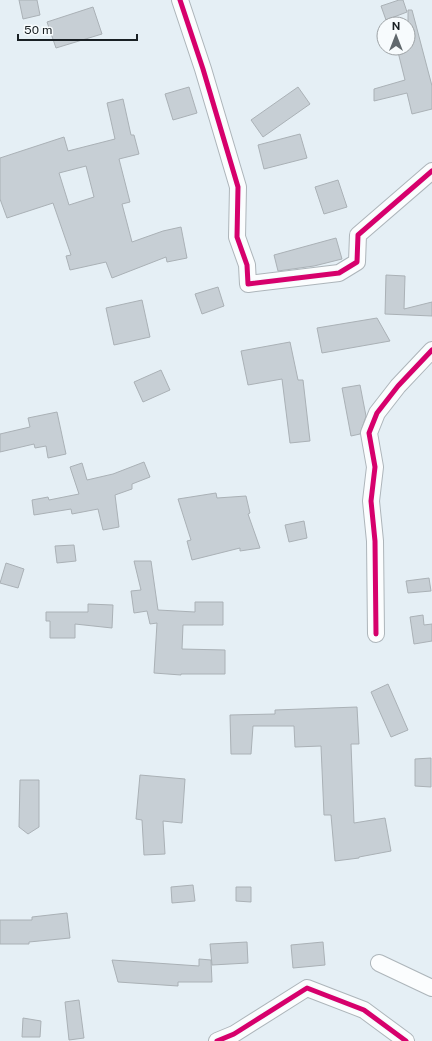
<svg xmlns="http://www.w3.org/2000/svg" width="432" height="1041" font-family="'Public Sans',sans-serif">
<style>
.building{fill:#c7cfd5;stroke:#aab1b6;fill-rule:evenodd}
.lines{fill:none;stroke-linecap:round;stroke-linejoin:round}
.street-casing{stroke:#adb5ba;stroke-width:18}
.street{stroke:#fbfdfe;stroke-width:16}
.cycleway-casing{stroke:#f7fbfd;stroke-width:8}
.cycleway{stroke:#d6006c;stroke-width:5}
</style>
<rect width="100%" height="100%" fill="#e5eff5"/>
<!-- building -->
<path class="building" d="M19 0H37L40 15 23 19Z
M399 0H403L407 12 386 20 381 6Z
M93 7 102 34 56 48 47 22Z
M408 10H412L432 86V109L412 114 407 93 374 101V89L405 80 397 48H408Z
M189 87 197 113 173 120 165 94Z
M298 87 310 104 263 137 251 120Z
M123 99 131 135H134L139 154 119 159 130 202 122 204 132 242 163 231 181 227 187 258 167 262 166 257 112 278 106 262 70 270 66 256 71 255 53 203 7 218 0 199V158L64 137 68 151 115 139 107 103ZM86 166 94 197 69 205 59 173Z
M300 134 307 158 264 169 258 145Z
M338 180 347 207 324 214 315 187Z
M336 238 342 259 314 266 278 271 274 255Z
M386 275 405 276 404 309 432 302V316L385 314Z
M218 287 224 306 202 314 195 294Z
M142 300 150 337 114 345 106 308Z
M377 318 390 341 322 353 317 328Z
M290 342 298 380H303L310 441 290 443 282 379 248 385 241 351Z
M161 370 170 390 143 402 134 382Z
M360 385 366 416 360 434 351 436 342 388Z
M57 412 66 454 48 458 46 446 35 448 34 444 0 452V434L30 427 28 418Z
M144 462 150 477 132 484V489L115 495 119 527 103 530 98 509 72 514 71 509 34 515 32 500 48 497 49 500 79 494 70 467 82 463 87 480 113 474Z
M216 493 217 498 246 496 250 513 248 514 260 548 240 551V548L192 560 187 541 191 540 178 499Z
M304 521 307 538 289 542 285 525Z
M74 545 76 561 57 563 55 546Z
M134 561H151L158 610 195 612V602H223V625H183L182 649 225 650V674H181V675L154 673 157 623 150 624 147 611 134 613 131 591 141 590Z
M6 563 24 569 18 588 0 583Z
M429 578 431 591 408 593 406 581Z
M88 604 113 605 112 628 75 624V638H50V621H46V612H88Z
M423 615 424 625 432 624V641L414 644 410 617Z
M388 684 408 730 391 737 371 692Z
M357 707 359 744H351L354 823 385 818 391 851 359 857V858L335 861 331 815H324L321 746 295 747 294 726H253L251 754H231L230 715 275 714V710Z
M431 758V787L415 786V759Z
M140 775 185 779 182 823 163 821 165 854 144 855 142 820 136 819Z
M20 780H39V827L28 834 19 827Z
M193 885 195 901 172 903 171 887Z
M236 887H251V902L236 901Z
M67 913 70 938 29 942V944H0V920H32V917Z
M247 942 248 963 212 965 210 944Z
M323 942 325 965 293 968 291 945Z
M199 959 211 960 212 982H178V986L118 982 112 960 199 966Z
M79 1000 84 1038 69 1040 65 1002Z
M23 1018 41 1021 40 1037H22Z"/>
<g class="lines">
<!-- street casing -->
<g class="street-casing">
<path id="street" d="M180 0 203 69 238 187 237 237 247 265 248 284 339 273 357 262 358 235 432 171
M376 634 375 541 371 501 375 467 369 433 377 413 398 386 432 350
M379 963 432 988
M217 1041 234 1034 307 988 364 1010 406 1041"/>
</g>
<!-- street -->
<use href="#street" class="street"/>
<!-- cycleway casing -->
<g class="cycleway-casing">
<path id="cycleway" d="M180 0 203 69 238 187 237 237 247 265 248 284 339 273 357 262 358 235 432 171
M376 634 375 541 371 501 375 467 369 433 377 413 398 386 432 350
M217 1041 234 1034 307 988 364 1010 406 1041"/>
</g>
<!-- cycleway -->
<use href="#cycleway" class="cycleway"/>
</g>
<!-- north arrow -->
<g transform="translate(396 36)"><circle r="19" fill="#f7fbfd" stroke="#9ea3a6"/>
<path d="M0-3L7 15L0 10L-7 15Z" fill="#60686d"/>
<text y="-6" font-size="11" font-weight="bold" text-anchor="middle" fill="#192024">N</text>
</g>
<!-- scale -->
<path d="M18 34v6h119v-6" fill="none" stroke="#192024" stroke-width="2"/>
<text x="24" y="34" font-size="12" fill="#192024" stroke="#f7fbfd" stroke-width="3" paint-order="stroke">50 m</text>
</svg>
